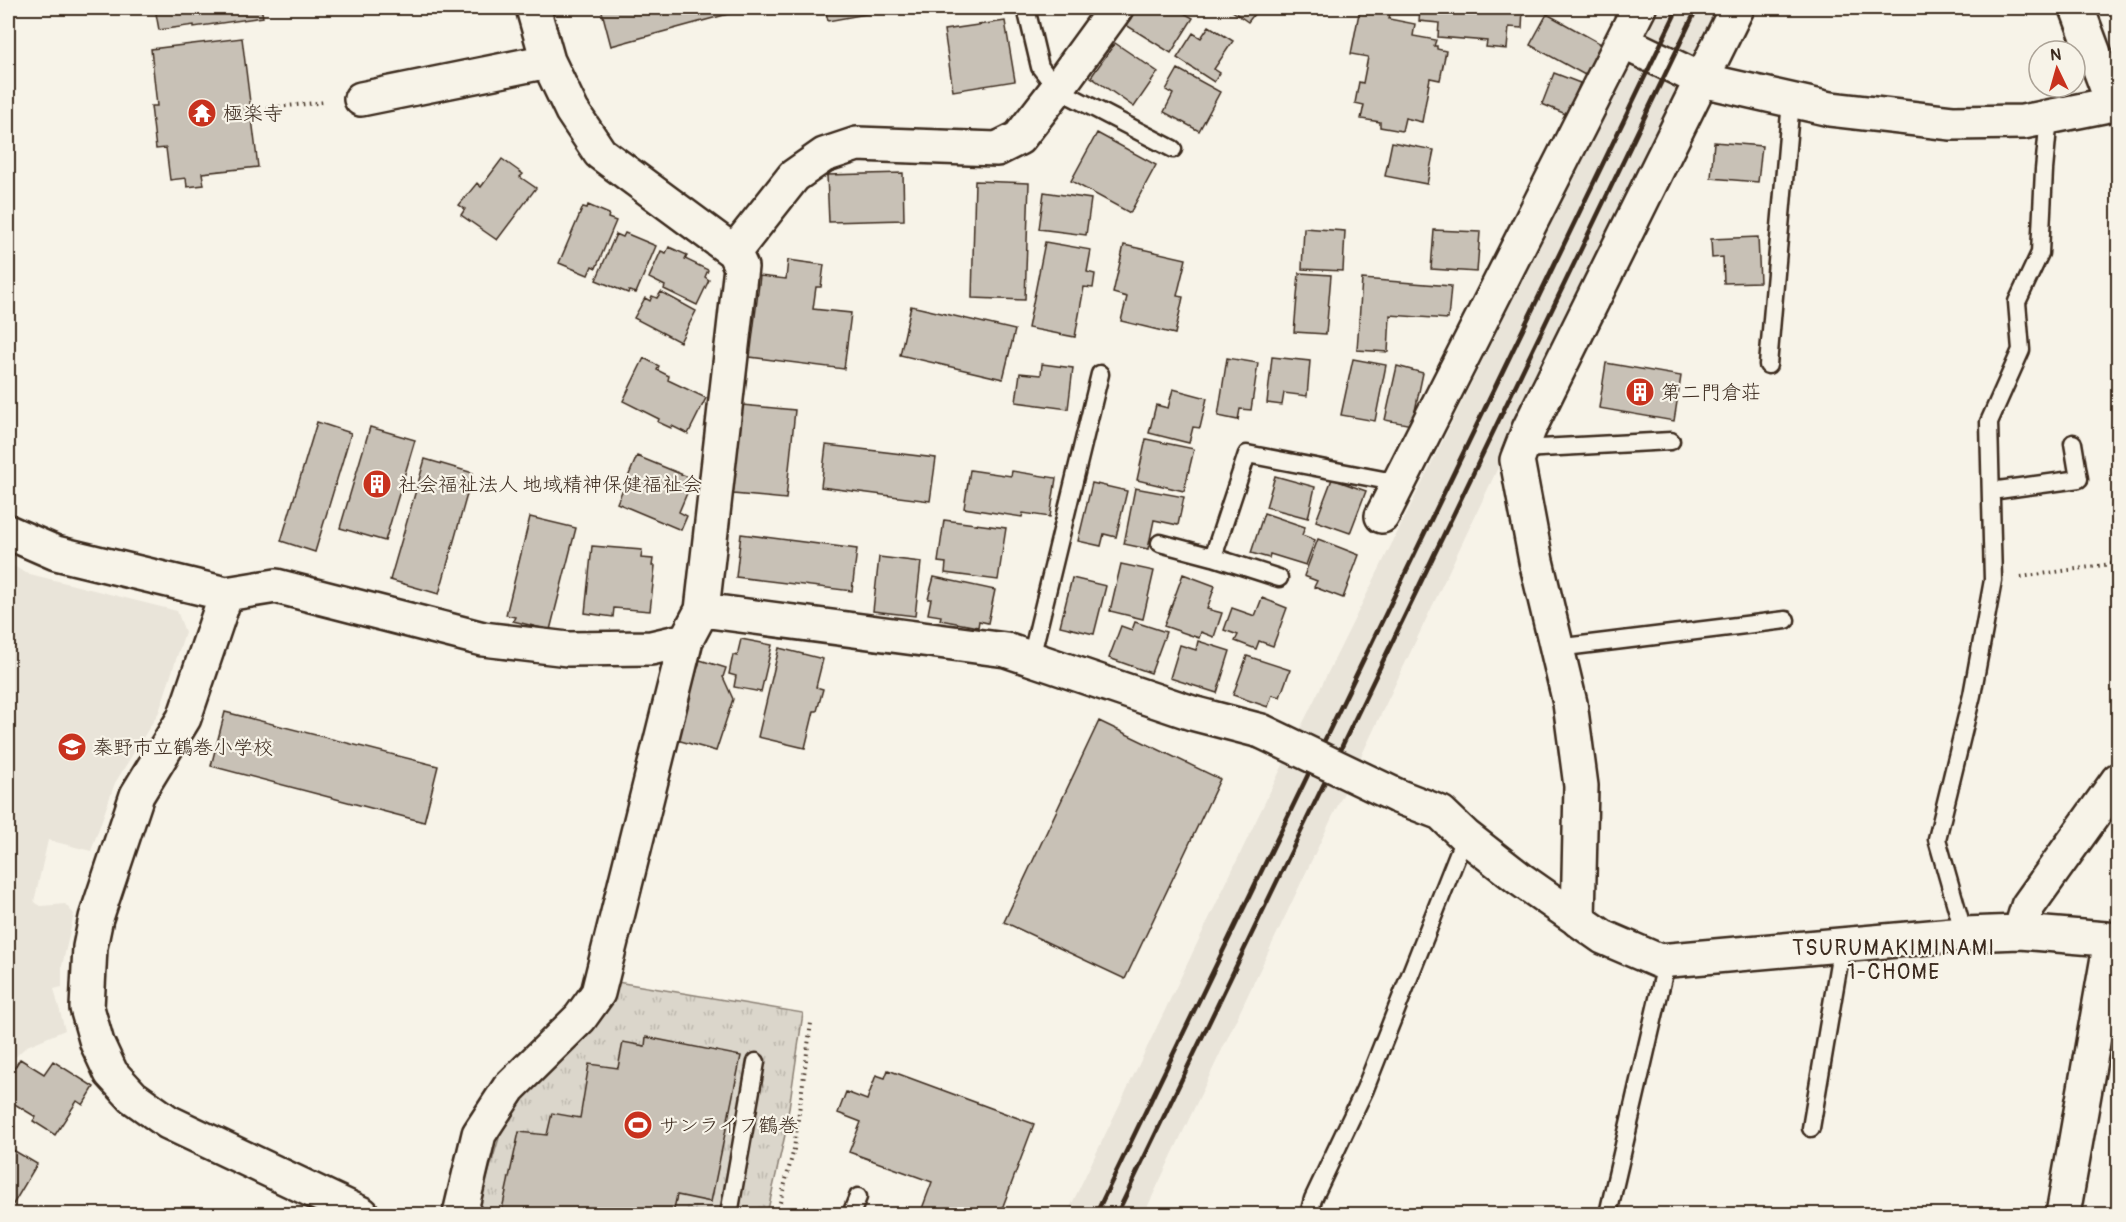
<svg xmlns="http://www.w3.org/2000/svg" width="2126" height="1222" font-family="Pangolin,'Klee One',sans-serif">
<style>
.built{fill:#e9e4d9}
.park{fill:url(#park-tufts);stroke:#8b8074;stroke-width:1.5}
.building{fill:#c8c1b6;stroke:#3b2a1e;stroke-width:1.5}
.lines{fill:none;stroke-linecap:round;stroke-linejoin:round}
.lane-casing{stroke:#3b2a1e;stroke-width:21}
.street-casing{stroke:#3b2a1e;stroke-width:38}
.path{stroke:#3b2a1e;stroke-width:4;stroke-dasharray:1.5 4.5;stroke-linecap:butt}
.lane{stroke:#f7f3e8;stroke-width:16}
.street{stroke:#f7f3e8;stroke-width:33}
.rail{stroke:#3b2a1e;stroke-width:4.5}
.street-bridge-casing{stroke:#3b2a1e;stroke-width:38;stroke-linecap:butt}
.street-bridge{stroke:#f7f3e8;stroke-width:33}
.labels{text-anchor:middle;dominant-baseline:central;stroke-width:4.5;stroke-linejoin:round;paint-order:stroke}
.poi-label{font-size:20px;fill:#3b2a1e;stroke:#f7f3e8;text-anchor:start}
.neighbourhood-label{font-size:21px;letter-spacing:1.5px;fill:#3b2a1e;stroke:#f7f3e8}
</style>
<defs>
<pattern id="park-tufts" width="24" height="20" patternUnits="userSpaceOnUse" patternTransform="scale(1.5)"><rect width="24" height="20" fill="#dbd6cb"/><path d="M3 7l-1-3M5 7V3M7 7l1-3M15 17l-1-3M17 17v-4M19 17l1-3" fill="none" stroke="#bdb8ae"/></pattern>
</defs>
<rect width="100%" height="100%" fill="#f7f3e8"/>
<filter id="ink" filterUnits="userSpaceOnUse"><feTurbulence type="fractalNoise" baseFrequency=".0167" numOctaves="2"/><feDisplacementMap in="SourceGraphic" scale="12" xChannelSelector="R" yChannelSelector="G"/><feConvolveMatrix kernelMatrix="1 2 1 2 8 2 1 2 1" color-interpolation-filters="sRGB"/></filter>
<g filter="url(#ink)">
<!-- built -->
<path class="built" d="M1657 8H1716L1144 1214H1067L1304 721Z
M8 563 26 573 177 611 185 632 159 712 115 783 91 851 48 840 34 902 41 906 65 904 74 914 62 966V987L54 989 65 1030 27 1046 8 1064Z"/>
<!-- park -->
<path class="park" d="M611 981 803 1013 785 1135 767 1214H476L502 1128Z"/>
<!-- building -->
<path class="building" d="M155 8H266H261L263 17 194 27V25L159 30Z
M601 8H750L611 46Z
M825 8H899L828 21Z
M1137 8H1175L1193 18 1171 53 1126 25Z
M1228 8H1259L1248 22Z
M1360 8H1391L1389 19 1415 24 1413 36 1436 40 1434 46H1437V49L1446 51 1440 80 1430 78 1422 122 1405 118 1402 131 1380 127V122L1361 119 1364 105 1355 103 1359 82 1363 83 1368 57 1351 54Z
M1420 8H1523L1522 28 1509 27 1507 49 1486 47 1487 41 1438 37 1439 23 1419 21Z
M1547 14 1603 45 1585 75 1530 45Z
M1005 21 1015 81 953 91 944 30Z
M1209 26 1233 41 1214 69 1220 73 1214 82 1177 58 1193 33 1201 38Z
M242 38 258 167 202 173 204 185 187 187 186 178 170 180 166 148 156 149 151 106H157L151 49Z
M1115 43 1158 72 1134 107 1091 77Z
M1178 69 1220 92 1199 131 1164 112 1173 94 1166 90Z
M1554 73 1580 83 1568 115 1542 104Z
M1097 133 1156 165 1130 213 1071 181Z
M1392 142 1434 150 1427 184 1385 176Z
M1714 142 1762 146 1758 182 1711 178Z
M502 159 523 174 520 177 536 188 497 240 461 215 465 209 459 205 477 183 481 187Z
M903 173 904 220 829 222 827 175Z
M975 181 1029 183 1025 300 972 298Z
M1044 192 1091 199 1086 235 1039 229Z
M588 205 609 214 608 218 616 221 596 268 592 266 588 275 559 263 583 207 587 208Z
M1304 228 1345 231 1343 271 1302 269Z
M1434 230 1480 232 1477 272 1431 269Z
M625 233 656 246 636 293 629 291 628 293 596 280 616 234 623 237Z
M1758 237 1760 282 1724 283 1723 257 1712 258 1711 239Z
M1045 242 1091 250 1087 272 1095 274 1093 288 1084 287 1075 337 1028 328Z
M1124 245 1186 259 1177 296 1183 297 1175 334 1121 321 1127 297 1113 293Z
M669 247 687 255 685 259 708 270 705 277 709 280 697 305 664 289 665 286 649 278 661 251 666 253Z
M788 260 824 265 821 287H816L813 309 851 313 844 369 750 357 760 276 786 279Z
M1299 273 1331 275 1326 334 1294 332Z
M1362 279 1451 286 1448 319 1390 315 1388 352 1357 350Z
M661 292 696 311 680 342 634 318 645 298 650 301 652 296 657 298Z
M911 306 1015 330 1003 379 900 355Z
M1272 357 1310 361 1307 396 1284 393 1282 405 1267 403Z
M644 358 659 366 657 370 669 376 668 380 706 398 688 434 672 426 671 428 658 422 659 419 623 401Z
M1227 358 1258 363 1251 410 1240 409 1238 420 1218 416Z
M1353 359 1386 365 1375 421 1341 415Z
M1606 363 1681 376 1674 421 1599 408Z
M1042 364 1073 368 1068 409 1016 402 1020 373 1041 375Z
M1397 366 1423 373 1412 425 1385 420Z
M1173 389 1207 398 1200 428 1193 427 1189 443 1149 433 1156 405 1168 408Z
M742 405 795 410 786 499 733 494Z
M317 422 351 433 315 552 281 541Z
M370 427 415 440 385 541 340 528Z
M1146 439 1194 449 1184 491 1137 480Z
M826 445 936 458 930 501 821 487Z
M637 456 693 479 679 512 687 516 681 530 617 503Z
M425 459 473 473 439 594 390 580Z
M970 470 1011 476 1012 471 1056 478 1050 517 1023 513 1022 517 964 508Z
M1275 476 1315 487 1308 518 1266 507Z
M1332 479 1366 491 1350 533 1316 521Z
M1092 483 1127 491 1116 537 1104 534 1101 546 1078 541Z
M1135 488 1184 497 1178 525 1154 520 1148 549 1124 544Z
M1264 513 1305 527 1302 535 1315 540 1306 565 1270 554 1269 558 1251 553Z
M530 517 576 528 550 630 513 621 515 617 506 615Z
M944 520 1006 528 998 580 945 573 946 563 938 562Z
M741 534 857 549 852 591 736 577Z
M1318 539 1359 555 1343 598 1314 587 1317 581 1304 576Z
M592 546 642 550 641 558 653 559 652 566H655L650 611 614 608 613 617 585 613Z
M879 557 921 562 915 616 873 611Z
M1121 564 1154 571 1143 619 1110 611Z
M1183 574 1215 586 1207 609 1222 613 1214 637 1201 632 1199 638 1164 626Z
M934 577 995 590 988 623 979 621 978 627 940 620 941 616 928 614 931 599H928Z
M1072 578 1106 586 1094 634 1060 626Z
M1262 598 1287 608 1273 646 1259 641 1256 649 1235 641 1238 635 1224 630 1232 608 1255 616Z
M1135 622 1166 632 1151 673 1109 658 1121 626 1132 630Z
M741 639 772 645 761 692 734 687 736 676 729 674 733 655 737 656Z
M1198 641 1230 651 1217 693 1170 678 1180 645 1196 650Z
M779 648 823 659 816 687 823 689 817 711H814L805 748 758 737Z
M1247 656 1290 670 1280 697 1272 695 1268 707 1233 695Z
M700 660 726 668 723 677 733 699 716 751 677 740Z
M225 712 438 766 424 822 211 766Z
M1099 721 1220 779 1125 979 1004 922Z
M646 1037 741 1056 711 1202 677 1195 673 1214H501L519 1132 547 1135 552 1113 580 1118 589 1064 618 1068 623 1042 645 1046Z
M20 1059 44 1074 53 1061 94 1087 83 1105 77 1101 55 1135 33 1121 36 1117 8 1100V1078Z
M888 1070 1034 1124 1000 1214H920L932 1182 849 1152 861 1122 838 1113 846 1092 867 1100 876 1075 885 1078Z
M8 1147 37 1164 11 1208 8 1206Z"/>
<g class="lines">
<!-- lane casing -->
<g class="lane-casing">
<path id="lane" d="M1026 8 1040 67 1057 89 1173 149
M1768 365 1791 101
M1522 449 1671 441
M1991 491 2079 479 2073 443
M1160 543 1213 557 1247 454 1399 483
M1213 557 1279 578
M1557 648 1786 620
M1031 658 1100 374
M1964 934 1937 839 1972 695 1993 580 1989 422 2021 350 2017 302 2040 253 2044 170 2049 117
M1811 1128 1842 945
M729 1214 756 1062
M851 1214 858 1197
M1309 1214 1313 1199 1365 1089 1465 836
M1608 1214 1667 960"/>
</g>
<!-- street casing -->
<g class="street-casing">
<path id="street" d="M2077 8 2113 104
M1623 42 1702 80 1830 109 1952 123 2023 122 2118 103
M361 99 548 61
M734 252 794 176 824 155 857 144 997 149 1019 138 1057 89 1116 8
M1382 516 1639 8
M8 532 56 553 226 594 276 586 483 639 568 649 651 648 686 640 702 610 741 267 734 252 600 153 572 111 548 61 533 8
M226 594 184 718 137 795 96 918 90 947 87 1008 97 1043 111 1073 133 1097 168 1122 362 1214
M702 610 1006 650 1192 713 1261 731
M1397 796 1441 813 1465 836 1520 879 1603 937 1659 961 1964 934 2020 932 2118 940
M1578 920 1581 786 1570 703 1536 561 1517 460 1529 429 1737 8
M2020 932 2028 906 2118 780
M460 1214 479 1134 509 1088 580 1018 598 993 686 640
M2063 1214 2111 940"/>
</g>
<!-- path -->
<path class="path" d="M267 108 326 102
M2021 577 2118 563
M777 1214 794 1149 811 1023"/>
<!-- lane -->
<use href="#lane" class="lane"/>
<!-- street -->
<use href="#street" class="street"/>
<!-- rail -->
<path class="rail" d="M1096 1214 1678 8
M1117 1214 1697 8"/>
<!-- street-bridge casing -->
<g class="street-bridge-casing">
<path id="street-bridge" d="M1261 731 1397 796"/>
</g>
<!-- street-bridge -->
<use href="#street-bridge" class="street-bridge"/>
</g>
</g>
<!-- icons -->
<defs>
<g id="temple-disc" transform="scale(1.5)"><circle r="9.5" fill="#c8321e" stroke="#f7f3e8"/><path d="M0-6L5-2H3V0L6.5 2.5H4V6H1.5V3h-3V6H-4V2.5H-6.5L-3 0V-2H-5Z" fill="#fff"/></g>
<g id="building-disc" transform="scale(1.5)"><circle r="9.5" fill="#c8321e" stroke="#f7f3e8"/><path d="M-4-6H4V6H1V3H-1V6H-4ZM-2.5-4.3h1.7v1.8h-1.7ZM.8-4.3h1.7v1.8H.8ZM-2.5-1h1.7V.8h-1.7ZM.8-1h1.7V.8H.8Z" fill="#fff"/></g>
<g id="school-disc" transform="scale(1.5)"><circle r="9.5" fill="#c8321e" stroke="#f7f3e8"/><path d="M0-5L7-2L0 1L-7-2ZM-4 1L0 2.5L4 1V4Q0 6-4 4Z" fill="#fff"/></g>
<g id="stadium-disc" transform="scale(1.5)"><circle r="9.5" fill="#c8321e" stroke="#f7f3e8"/><path d="M0-5a6.5 5 0 1 0 0 10a6.5 5 0 1 0 0-10ZM-3.5-1.8h7v3.6h-7Z" fill="#fff"/></g>
</defs>
<g fill-rule="evenodd">
<use href="#temple-disc" x="202" y="113"/>
<use href="#building-disc" x="1640" y="392"/>
<use href="#building-disc" x="377" y="484"/>
<use href="#school-disc" x="72" y="747"/>
<use href="#stadium-disc" x="638" y="1125"/>
</g>
<g class="labels">
<!-- poi labels -->
<g class="poi-label">
<text x="223" y="113">極楽寺</text>
<text x="1661" y="392">第二門倉荘</text>
<text x="398" y="484">社会福祉法人 地域精神保健福祉会</text>
<text x="93" y="747">秦野市立鶴巻小学校</text>
<text x="659" y="1125">サンライフ鶴巻</text>
</g>
<!-- neighbourhood labels -->
<g class="neighbourhood-label">
<text x="1894" y="948">TSURUMAKIMINAMI<tspan x="1894" dy="24">1-CHOME</tspan></text>
</g>
</g>
<!-- margin -->
<rect width="2126" height="1222" fill="none" stroke="#f7f3e8" stroke-width="30"/>
<rect x="15" y="15" width="2096" height="1192" fill="none" stroke="#3b2a1e" stroke-width="2" filter="url(#ink)"/>
<!-- north arrow -->
<g transform="translate(2057 69) rotate(355)"><circle r="28" fill="#f7f3e8" stroke="#aca397" stroke-width="1.5"/>
<path d="M0-4.5L10 22L0 15L-10 22Z" fill="#c8321e"/>
<text y="-9" font-size="16" font-weight="bold" text-anchor="middle" fill="#3b2a1e">N</text>
</g>
</svg>
